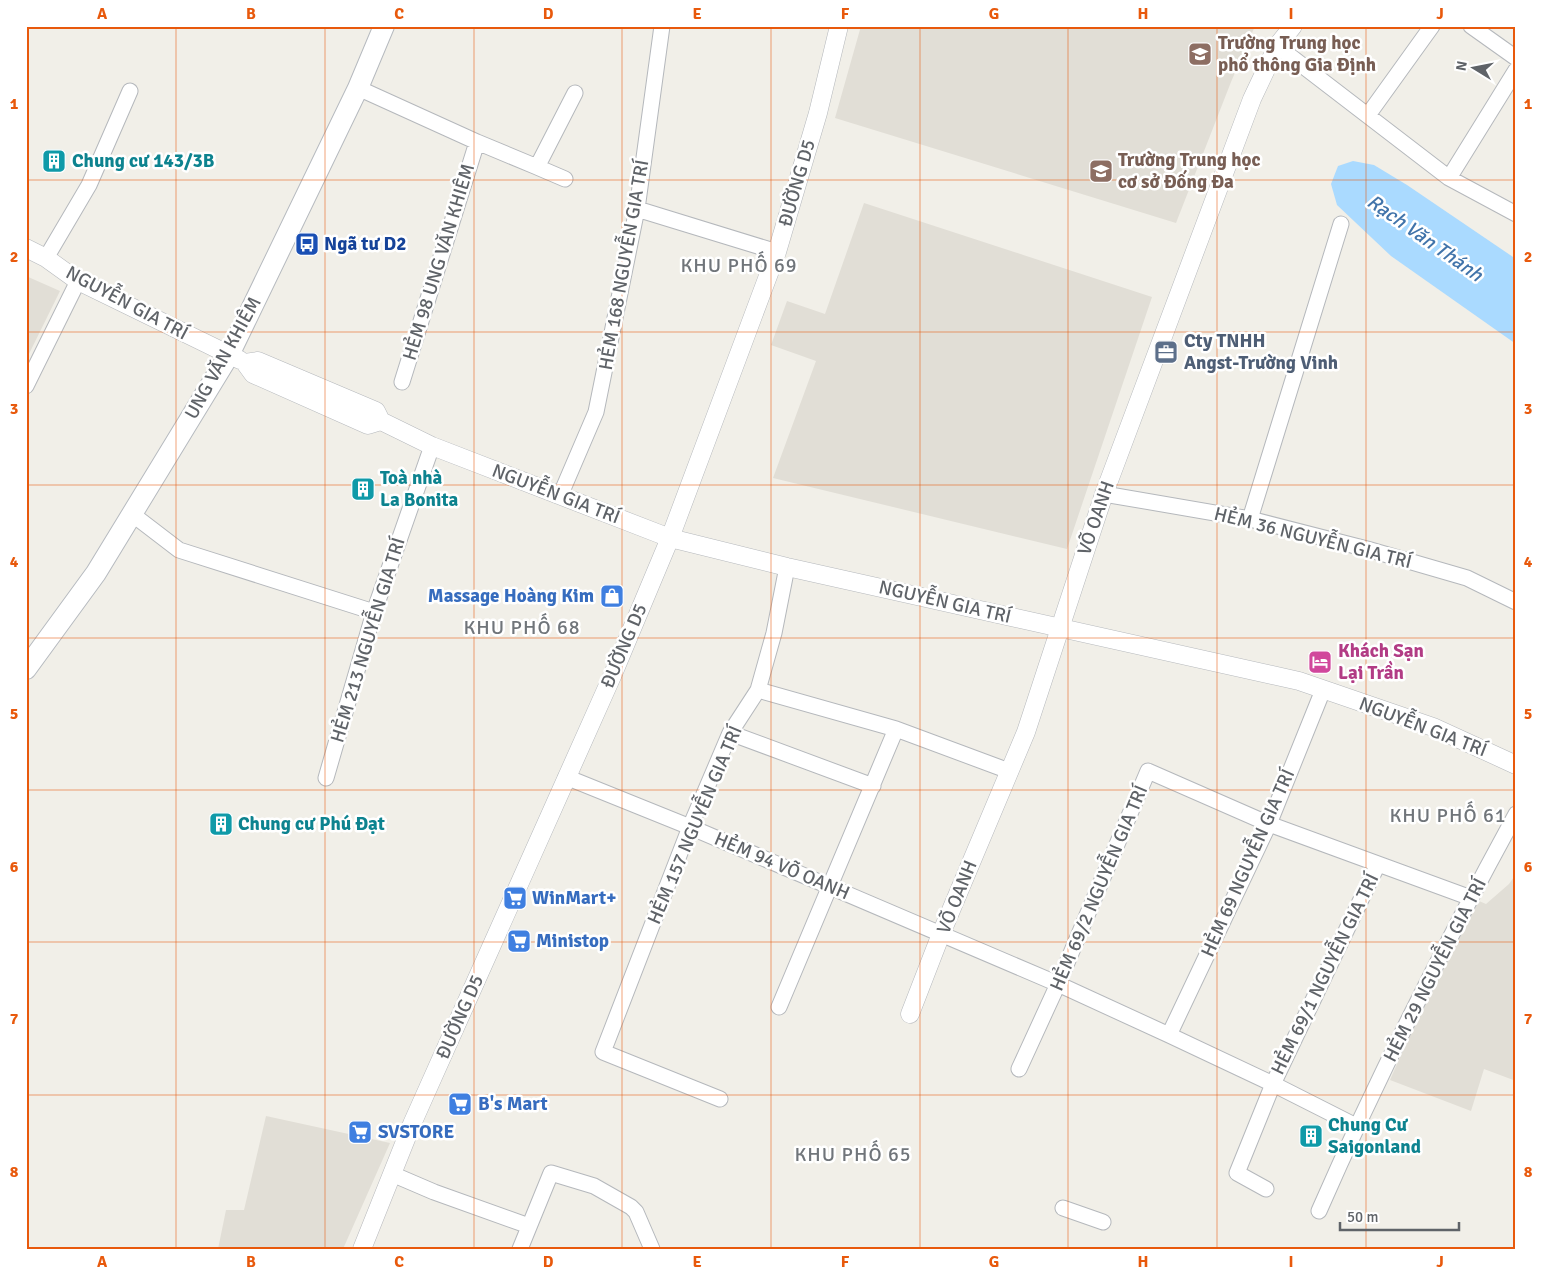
<svg xmlns="http://www.w3.org/2000/svg" width="1542" height="1275" font-family="Signika,sans-serif">
<style>
.education{fill:#e1ded6}
.water{fill:#aadaff}
.lines{fill:none;stroke-linecap:round;stroke-linejoin:round}
.minor-casing{stroke:#b5b8bc;stroke-width:17}
.tertiary-casing{stroke:#b5b8bc;stroke-width:19}
.secondary-casing{stroke:#b6babf;stroke-width:22}
.minor{stroke:#fff;stroke-width:15}
.tertiary{stroke:#fff;stroke-width:18}
.secondary{stroke:#fff;stroke-width:20}
.grid{fill:none;stroke:#e8590c;stroke-width:1;stroke-opacity:0.55}
.labels{text-anchor:middle;dominant-baseline:central;stroke-width:5;stroke-linejoin:round;paint-order:stroke}
.education-label{font-size:19px;font-weight:bold;fill:#785e54;stroke:#fff;text-anchor:start}
.culture-label{font-size:19px;font-weight:bold;fill:#0d838f;stroke:#fff;text-anchor:start}
.street-label{font-size:19px;fill:#5f6368;stroke:#fff}
.transit-label{font-size:19px;font-weight:bold;fill:#164399;stroke:#fff;text-anchor:start}
.service-label{font-size:19px;font-weight:bold;fill:#4e5e75;stroke:#fff;text-anchor:start}
.shop-label{font-size:19px;font-weight:bold;fill:#366cbe;stroke:#fff;text-anchor:start}
.hotel-label{font-size:19px;font-weight:bold;fill:#b23c85;stroke:#fff;text-anchor:start}
.water-label{font-size:20px;font-style:italic;fill:#4174aa;stroke:#fff}
.neighbourhood-label{font-size:20px;letter-spacing:1px;fill:#70757a;stroke:#fff}
.neatline{fill:none;stroke:#e8590c;stroke-width:2}
.grid-label{font-size:16px;text-anchor:middle;font-weight:bold;fill:#e8590c}
</style>
<rect width="100%" height="100%" fill="#f1efe8"/>
<!-- education -->
<path class="education" d="M861 26H1255L1231 82 1176 223 835 118Z
M864 203 1152 297 1067 549 773 478 816 361 771 345 787 301 825 314Z
M26 276 60 291 26 360Z
M1516 874V1081L1484 1069 1471 1111 1390 1080 1426 998 1479 901 1486 904 1509 884Z
M266 1116 390 1143 343 1249H218L226 1210H244Z"/>
<!-- water -->
<path class="water" d="M1353 161 1374 165 1407 185 1516 259V344L1391 256 1337 205 1331 184 1338 166Z"/>
<g class="lines">
<!-- minor casing -->
<g class="minor-casing">
<path id="minor" d="M1471 26 1516 58
M1277 46 1449 178 1516 214
M358 88 477 142 537 167 575 93
M1368 115 1432 26
M537 167 565 179
M1449 178 1516 70
M637 209 777 252
M46 258 89 185 130 91
M402 382 477 142
M26 386 78 281
M1104 494 1250 519 1367 549 1467 578 1516 602
M560 496 596 412 637 209 662 26
M132 514 179 550 374 612
M1250 519 1341 224
M758 690 896 729 1009 771
M730 733 873 786
M566 777 690 827 1058 984 1169 1035 1273 1084 1356 1126
M326 778 374 612 432 446
M779 1007 896 729
M1169 1035 1269 824 1323 690
M1019 1069 1058 984 1148 771 1269 824 1471 898
M720 1099 603 1052 690 827 730 733 758 690 774 633 787 567
M392 1174 434 1192 529 1226
M1266 1189 1237 1173 1273 1084 1378 864
M1063 1208 1103 1222
M1319 1211C1378 1076 1445 944 1516 814
M520 1249 551 1173 594 1186 631 1207 636 1212 652 1249"/>
</g>
<!-- tertiary casing -->
<g class="tertiary-casing">
<path id="tertiary" d="M26 248 46 258 78 281 240 360
M245 363 258 361 376 411 381 421 432 446 670 538 787 567 1299 681 1433 727 1516 765
M245 363 253 374 368 425 381 421
M910 1014 941 934 1026 732 1104 494 1252 99 1277 46 1293 26
M362 1249 412 1124 613 674 670 538 777 252 818 113 839 26"/>
</g>
<!-- secondary casing -->
<g class="secondary-casing">
<path id="secondary" d="M26 669 96 573 229 355 358 88 384 26"/>
</g>
<!-- minor -->
<use href="#minor" class="minor"/>
<!-- tertiary -->
<use href="#tertiary" class="tertiary"/>
<!-- secondary -->
<use href="#secondary" class="secondary"/>
</g>
<!-- grid -->
<path class="grid" d="M176 26V1249M325 26V1249M474 26V1249M622 26V1249M771 26V1249M920 26V1249M1068 26V1249M1217 26V1249M1366 26V1249M26 180H1516M26 332H1516M26 485H1516M26 638H1516M26 790H1516M26 942H1516M26 1095H1516"/>
<!-- icons -->
<defs>
<g id="school-square" transform="scale(1.25)"><rect x="-9" y="-9" width="18" height="18" rx="4" fill="#8d6e63" stroke="#fff"/><path d="M0-5L7-2L0 1L-7-2ZM-4 1L0 2.5L4 1V4Q0 6-4 4Z" fill="#fff"/></g>
<g id="building-square" transform="scale(1.25)"><rect x="-9" y="-9" width="18" height="18" rx="4" fill="#0f9aa8" stroke="#fff"/><path d="M-4-6H4V6H1V3H-1V6H-4ZM-2.5-4.3h1.7v1.8h-1.7ZM.8-4.3h1.7v1.8H.8ZM-2.5-1h1.7V.8h-1.7ZM.8-1h1.7V.8H.8Z" fill="#fff"/></g>
<g id="bus-square" transform="scale(1.25)"><rect x="-9" y="-9" width="18" height="18" rx="4" fill="#1a4fb4" stroke="#fff"/><path d="M-5-6H5V4H4V6H2V4H-2V6H-4V4H-5ZM-3.5-4V0h7V-4ZM-3.5 1.2v1.5H-2V1.2ZM2 1.2v1.5H3.5V1.2Z" fill="#fff"/></g>
<g id="office-square" transform="scale(1.25)"><rect x="-9" y="-9" width="18" height="18" rx="4" fill="#5c6f8a" stroke="#fff"/><path d="M-6-3h4V-5.5h4V-3h4V5H-6ZM-1-4.5V-3h2v-1.5ZM-6 0V1H6V0Z" fill="#fff"/></g>
<g id="shop-square" transform="scale(1.25)"><rect x="-9" y="-9" width="18" height="18" rx="4" fill="#3f7fe0" stroke="#fff"/><path d="M-5-2.5h2.3a2.7 3.5 0 0 1 5.4 0H5L5.5 6h-11ZM-1.5-2.5h3a1.5 2.3 0 0 0-3 0Z" fill="#fff"/></g>
<g id="hotel-square" transform="scale(1.25)"><rect x="-9" y="-9" width="18" height="18" rx="4" fill="#d1479c" stroke="#fff"/><path d="M-6-4.5h1.5V1H6V5H4.5V3h-9V5H-6ZM-4 0a1.8 1.8 0 1 1 3.6 0ZM.5 0V-2.5h3Q6-2.5 6 0Z" fill="#fff"/></g>
<g id="supermarket-square" transform="scale(1.25)"><rect x="-9" y="-9" width="18" height="18" rx="4" fill="#3f7fe0" stroke="#fff"/><path d="M-6-5.5h2.5l.6 2H6L4.5 2H-2.5L-4.4-4H-6ZM-1.5 3.2a1.3 1.3 0 1 0 .1 0ZM3 3.2a1.3 1.3 0 1 0 .1 0Z" fill="#fff"/></g>
</defs>
<g fill-rule="evenodd">
<use href="#school-square" x="1200" y="54"/>
<use href="#building-square" x="54" y="161"/>
<use href="#school-square" x="1101" y="171"/>
<use href="#bus-square" x="307" y="244"/>
<use href="#office-square" x="1166" y="352"/>
<use href="#building-square" x="363" y="489"/>
<use href="#shop-square" x="612" y="596"/>
<use href="#hotel-square" x="1320" y="662"/>
<use href="#building-square" x="221" y="824"/>
<use href="#supermarket-square" x="515" y="898"/>
<use href="#supermarket-square" x="519" y="941"/>
<use href="#supermarket-square" x="460" y="1104"/>
<use href="#supermarket-square" x="360" y="1132"/>
<use href="#building-square" x="1311" y="1136"/>
</g>
<g class="labels">
<!-- education labels -->
<g class="education-label">
<text x="1218" y="43">Trường Trung học<tspan x="1218" dy="22">phổ thông Gia Định</tspan></text>
<text x="1118" y="160">Trường Trung học<tspan x="1118" dy="22">cơ sở Đống Đa</tspan></text>
</g>
<!-- culture labels -->
<g class="culture-label">
<text x="72" y="161">Chung cư 143/3B</text>
<text x="380" y="478">Toà nhà<tspan x="380" dy="22">La Bonita</tspan></text>
<text x="238" y="824">Chung cư Phú Đạt</text>
<text x="1328" y="1125">Chung Cư<tspan x="1328" dy="22">Saigonland</tspan></text>
</g>
<!-- street labels -->
<g class="street-label">
<text transform="translate(797 183) rotate(-74)">ĐƯỜNG D5</text>
<text transform="translate(439 262) rotate(-73)">HẺM 98 UNG VĂN KHIÊM</text>
<text transform="translate(624 265) rotate(-80)">HẺM 168 NGUYỄN GIA TRÍ</text>
<text transform="translate(127 303) rotate(28)">NGUYỄN GIA TRÍ</text>
<text transform="translate(223 358) rotate(-61)">UNG VĂN KHIÊM</text>
<text transform="translate(556 494) rotate(21)">NGUYỄN GIA TRÍ</text>
<text transform="translate(1096 518) rotate(-71)">VÕ OANH</text>
<text transform="translate(1313 538) rotate(14)">HẺM 36 NGUYỄN GIA TRÍ</text>
<text transform="translate(945 602) rotate(13)">NGUYỄN GIA TRÍ</text>
<text transform="translate(368 640) rotate(-73)">HẺM 213 NGUYỄN GIA TRÍ</text>
<text transform="translate(624 646) rotate(-67)">ĐƯỜNG D5</text>
<text transform="translate(1423 727) rotate(21)">NGUYỄN GIA TRÍ</text>
<text transform="translate(695 825) rotate(-67)">HẺM 157 NGUYỄN GIA TRÍ</text>
<text transform="translate(1248 863) rotate(-66)">HẺM 69 NGUYỄN GIA TRÍ</text>
<text transform="translate(782 866) rotate(23)">HẺM 94 VÕ OANH</text>
<text transform="translate(1099 888) rotate(-67)">HẺM 69/2 NGUYỄN GIA TRÍ</text>
<text transform="translate(957 897) rotate(-68)">VÕ OANH</text>
<text transform="translate(1435 970) rotate(-63)">HẺM 29 NGUYỄN GIA TRÍ</text>
<text transform="translate(1325 974) rotate(-64)">HẺM 69/1 NGUYỄN GIA TRÍ</text>
<text transform="translate(460 1017) rotate(-66)">ĐƯỜNG D5</text>
</g>
<!-- transit labels -->
<g class="transit-label">
<text x="324" y="244">Ngã tư D2</text>
</g>
<!-- service labels -->
<g class="service-label">
<text x="1184" y="341">Cty TNHH<tspan x="1184" dy="22">Angst-Trường Vinh</tspan></text>
</g>
<!-- shop labels -->
<g class="shop-label">
<text x="594" y="596" text-anchor="end">Massage Hoàng Kim</text>
<text x="532" y="898">WinMart+</text>
<text x="536" y="941">Ministop</text>
<text x="478" y="1104">B's Mart</text>
<text x="378" y="1132">SVSTORE</text>
</g>
<!-- hotel labels -->
<g class="hotel-label">
<text x="1338" y="651">Khách Sạn<tspan x="1338" dy="22">Lại Trần</tspan></text>
</g>
<!-- water labels -->
<g class="water-label">
<text transform="translate(1425 238) rotate(35)">Rạch Văn Thánh</text>
</g>
<!-- neighbourhood labels -->
<g class="neighbourhood-label">
<text x="739" y="265">KHU PHỐ 69</text>
<text x="522" y="627">KHU PHỐ 68</text>
<text x="1448" y="815">KHU PHỐ 61</text>
<text x="853" y="1154">KHU PHỐ 65</text>
</g>
</g>
<!-- border -->
<rect width="1542" height="1275" fill="none" stroke="#ffffff" stroke-width="55"/>
<!-- north arrow -->
<g transform="translate(1474 68) rotate(280)" stroke="#ffffff" stroke-width="4" paint-order="stroke">
<path d="M0-4L9 19L0 12L-9 19Z" fill="#5f6368"/>
<text y="-8" font-size="14" font-weight="bold" text-anchor="middle" fill="#5f6368">N</text>
</g>
<!-- scale -->
<path d="M1340 1222v8h119v-8" fill="none" stroke="#5f6368" stroke-width="2.5"/>
<text x="1347" y="1222" font-size="15" fill="#5f6368" stroke="#ffffff" stroke-width="4" paint-order="stroke">50 m</text>
<rect x="28" y="28" width="1486" height="1220" class="neatline"/>
<g class="grid-label">
<text x="102" y="19">A</text>
<text x="251" y="19">B</text>
<text x="399" y="19">C</text>
<text x="548" y="19">D</text>
<text x="697" y="19">E</text>
<text x="845" y="19">F</text>
<text x="994" y="19">G</text>
<text x="1143" y="19">H</text>
<text x="1291" y="19">I</text>
<text x="1440" y="19">J</text>
<text x="14" y="109">1</text>
<text x="1528" y="109">1</text>
<text x="14" y="262">2</text>
<text x="1528" y="262">2</text>
<text x="14" y="414">3</text>
<text x="1528" y="414">3</text>
<text x="14" y="567">4</text>
<text x="1528" y="567">4</text>
<text x="14" y="719">5</text>
<text x="1528" y="719">5</text>
<text x="14" y="872">6</text>
<text x="1528" y="872">6</text>
<text x="14" y="1024">7</text>
<text x="1528" y="1024">7</text>
<text x="14" y="1177">8</text>
<text x="1528" y="1177">8</text>
<text x="102" y="1267">A</text>
<text x="251" y="1267">B</text>
<text x="399" y="1267">C</text>
<text x="548" y="1267">D</text>
<text x="697" y="1267">E</text>
<text x="845" y="1267">F</text>
<text x="994" y="1267">G</text>
<text x="1143" y="1267">H</text>
<text x="1291" y="1267">I</text>
<text x="1440" y="1267">J</text>
</g>
</svg>
